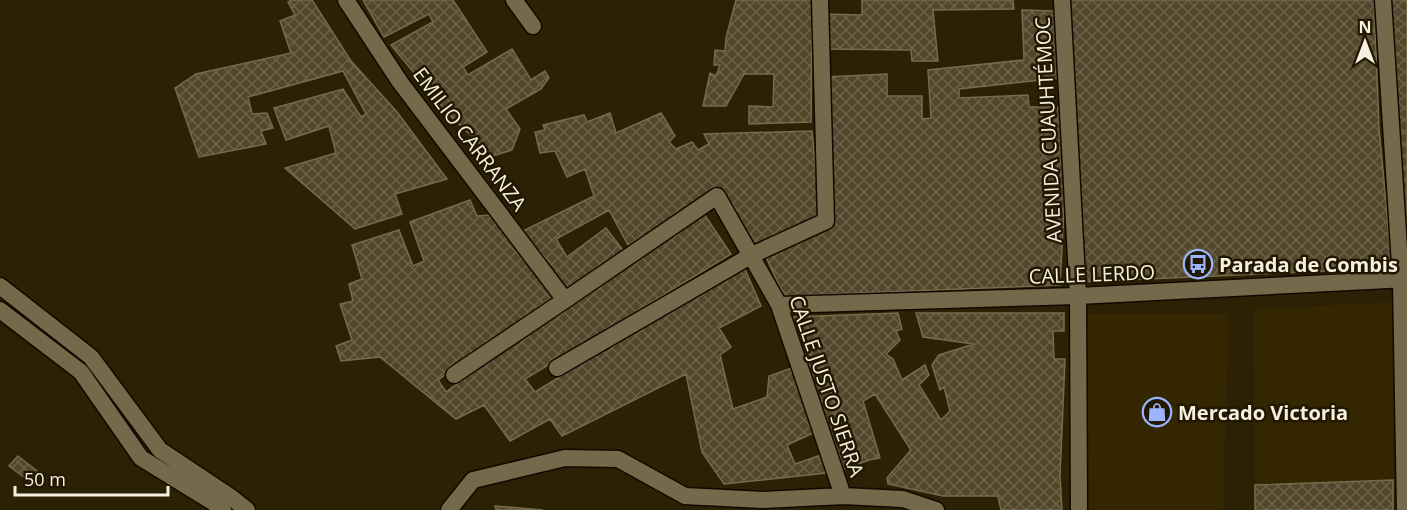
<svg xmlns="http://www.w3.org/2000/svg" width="1407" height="510" font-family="'Open Sans',sans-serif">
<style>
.built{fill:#332600}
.building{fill:url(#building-cross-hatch);stroke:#776b4d;stroke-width:1.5}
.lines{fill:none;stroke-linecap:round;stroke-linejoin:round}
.minor-casing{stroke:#120a00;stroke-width:19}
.minor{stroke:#75694b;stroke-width:16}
.labels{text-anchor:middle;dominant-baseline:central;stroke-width:5;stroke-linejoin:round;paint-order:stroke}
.street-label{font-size:20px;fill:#f7f0e0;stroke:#221700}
.poi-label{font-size:20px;font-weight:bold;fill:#f7f0e0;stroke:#221700;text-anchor:start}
</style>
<defs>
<pattern id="building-cross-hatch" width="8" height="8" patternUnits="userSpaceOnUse" patternTransform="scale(1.5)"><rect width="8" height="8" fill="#52472a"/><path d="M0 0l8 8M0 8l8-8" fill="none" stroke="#6c6249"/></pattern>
</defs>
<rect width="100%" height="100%" fill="#2b2104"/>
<!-- built -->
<path class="built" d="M1393 302V480L1255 485 1253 309Z
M1087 314H1229L1223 510H1088Z"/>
<!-- building -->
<path class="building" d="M292 0H312L351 61 397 112 447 179 395 194 402 214 355 229 285 168 336 153 329 126 286 140 274 108 343 89 361 117 366 114 343 71 248 97 252 114 267 113 273 128 261 131 266 144 199 157 175 88 196 74 291 53 280 21 295 15 288 2Z
M363 0H453L487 52 463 67 468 75 512 49 531 80 545 71 549 78 541 89 506 109 520 129 512 150 493 156 448 114 391 45 433 22 429 14 384 37Z
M736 0H812L811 122 749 124V106L773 107 774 74H744L726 106H703L710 73 716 76 720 65H714L715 50 725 51 726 38Z
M862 0H1013L1014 9 933 10 938 61H912L911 50 824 49V14L862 15Z
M1065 0H1374L1379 128 1392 268 1080 282Z
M1387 0H1407V267Z
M1022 10 1054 11 1059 78 959 89V98L1028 95 1029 107H1059L1065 192 1060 285 784 296 766 257 833 227 825 77 887 74V96H922V119L931 118 928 70 1024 60Z
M610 113 616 133 661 113 675 136 669 142 676 149 692 142 698 150 709 144 704 134 812 131 818 191V215L754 245 720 192 628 245 609 210 556 239 567 257 606 228 623 250 565 290 521 232 594 196 585 169 567 177 555 151 540 153 535 132 545 130 543 125 584 115 587 122Z
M470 200 477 216 491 215 555 295 438 380 446 392 520 337 704 214 731 254 525 379 535 392 743 265 761 306 719 328 731 347 720 355 733 409 767 397 769 376 792 368 813 433 787 445 795 464 821 455 826 473 724 484 702 452 686 374 562 436 550 419 510 441 484 405 456 419 380 357 341 361 336 346 352 340 340 304 353 301 349 284 362 279 352 245 399 230 413 266 424 261 410 222Z
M898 313 902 329 896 331 900 340 886 354 893 359 902 380 925 365 929 375 919 385 941 420 950 411 944 387 940 390 932 365 939 355 974 344 923 337 916 313H1064V331H1053L1054 359H1065L1060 476 1062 510H1001L998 496H943L888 484 887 478 911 450 875 394 863 401 880 458 869 460 839 471 792 317Z
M18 456 41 474 33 484 9 466Z
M1393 480V510H1255V485Z
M495 506 543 510H496Z"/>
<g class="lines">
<!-- minor casing -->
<g class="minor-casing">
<path id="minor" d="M346 0 400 82 565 300
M514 0 533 26
M1062 0 1078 296 1079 510
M1383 0 1401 280 1405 510
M0 286 91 357 160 450 232 498 247 510
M779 305 1078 296 1407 279
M0 310 81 372 141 458 214 503 223 510
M557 368 752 255 826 221 820 0
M454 375 565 300 717 196 779 305 843 496
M449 510 473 480 565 458 618 459 685 496 763 500 843 496 903 499 936 510"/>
</g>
<!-- minor -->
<use href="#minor" class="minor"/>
</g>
<!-- icons -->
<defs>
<g id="bus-ring" transform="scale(1.5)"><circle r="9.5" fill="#221700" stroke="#9bb5fd" stroke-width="1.5"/><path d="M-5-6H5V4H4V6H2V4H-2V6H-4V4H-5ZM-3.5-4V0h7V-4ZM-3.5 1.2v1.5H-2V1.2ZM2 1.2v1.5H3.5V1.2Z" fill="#9bb5fd"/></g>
<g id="shop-ring" transform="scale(1.5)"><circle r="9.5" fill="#221700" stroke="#9bb5fd" stroke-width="1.5"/><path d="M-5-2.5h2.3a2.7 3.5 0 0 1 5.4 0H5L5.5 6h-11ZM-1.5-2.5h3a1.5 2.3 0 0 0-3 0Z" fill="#9bb5fd"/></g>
</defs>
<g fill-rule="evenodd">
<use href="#bus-ring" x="1198" y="264"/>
<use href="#shop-ring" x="1157" y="412"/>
</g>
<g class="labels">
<!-- street labels -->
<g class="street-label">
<text transform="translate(1048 130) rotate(-93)">AVENIDA CUAUHTÉMOC</text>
<text transform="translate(470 139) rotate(53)">EMILIO CARRANZA</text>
<text transform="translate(1092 274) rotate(-2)">CALLE LERDO</text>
<text transform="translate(827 386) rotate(71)">CALLE JUSTO SIERRA</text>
</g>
<!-- poi labels -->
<g class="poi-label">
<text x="1219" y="264">Parada de Combis</text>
<text x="1178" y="412">Mercado Victoria</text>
</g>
</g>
<!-- north arrow -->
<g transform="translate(1365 42)" stroke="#221700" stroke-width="4.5" paint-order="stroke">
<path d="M0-4.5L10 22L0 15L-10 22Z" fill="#f7f0e0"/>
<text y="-9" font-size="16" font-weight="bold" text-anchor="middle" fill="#f7f0e0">N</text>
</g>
<!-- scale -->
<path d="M15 486v9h153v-9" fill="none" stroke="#f7f0e0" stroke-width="3"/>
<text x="24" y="486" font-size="18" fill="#f7f0e0" stroke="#221700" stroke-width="4.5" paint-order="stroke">50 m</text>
</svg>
